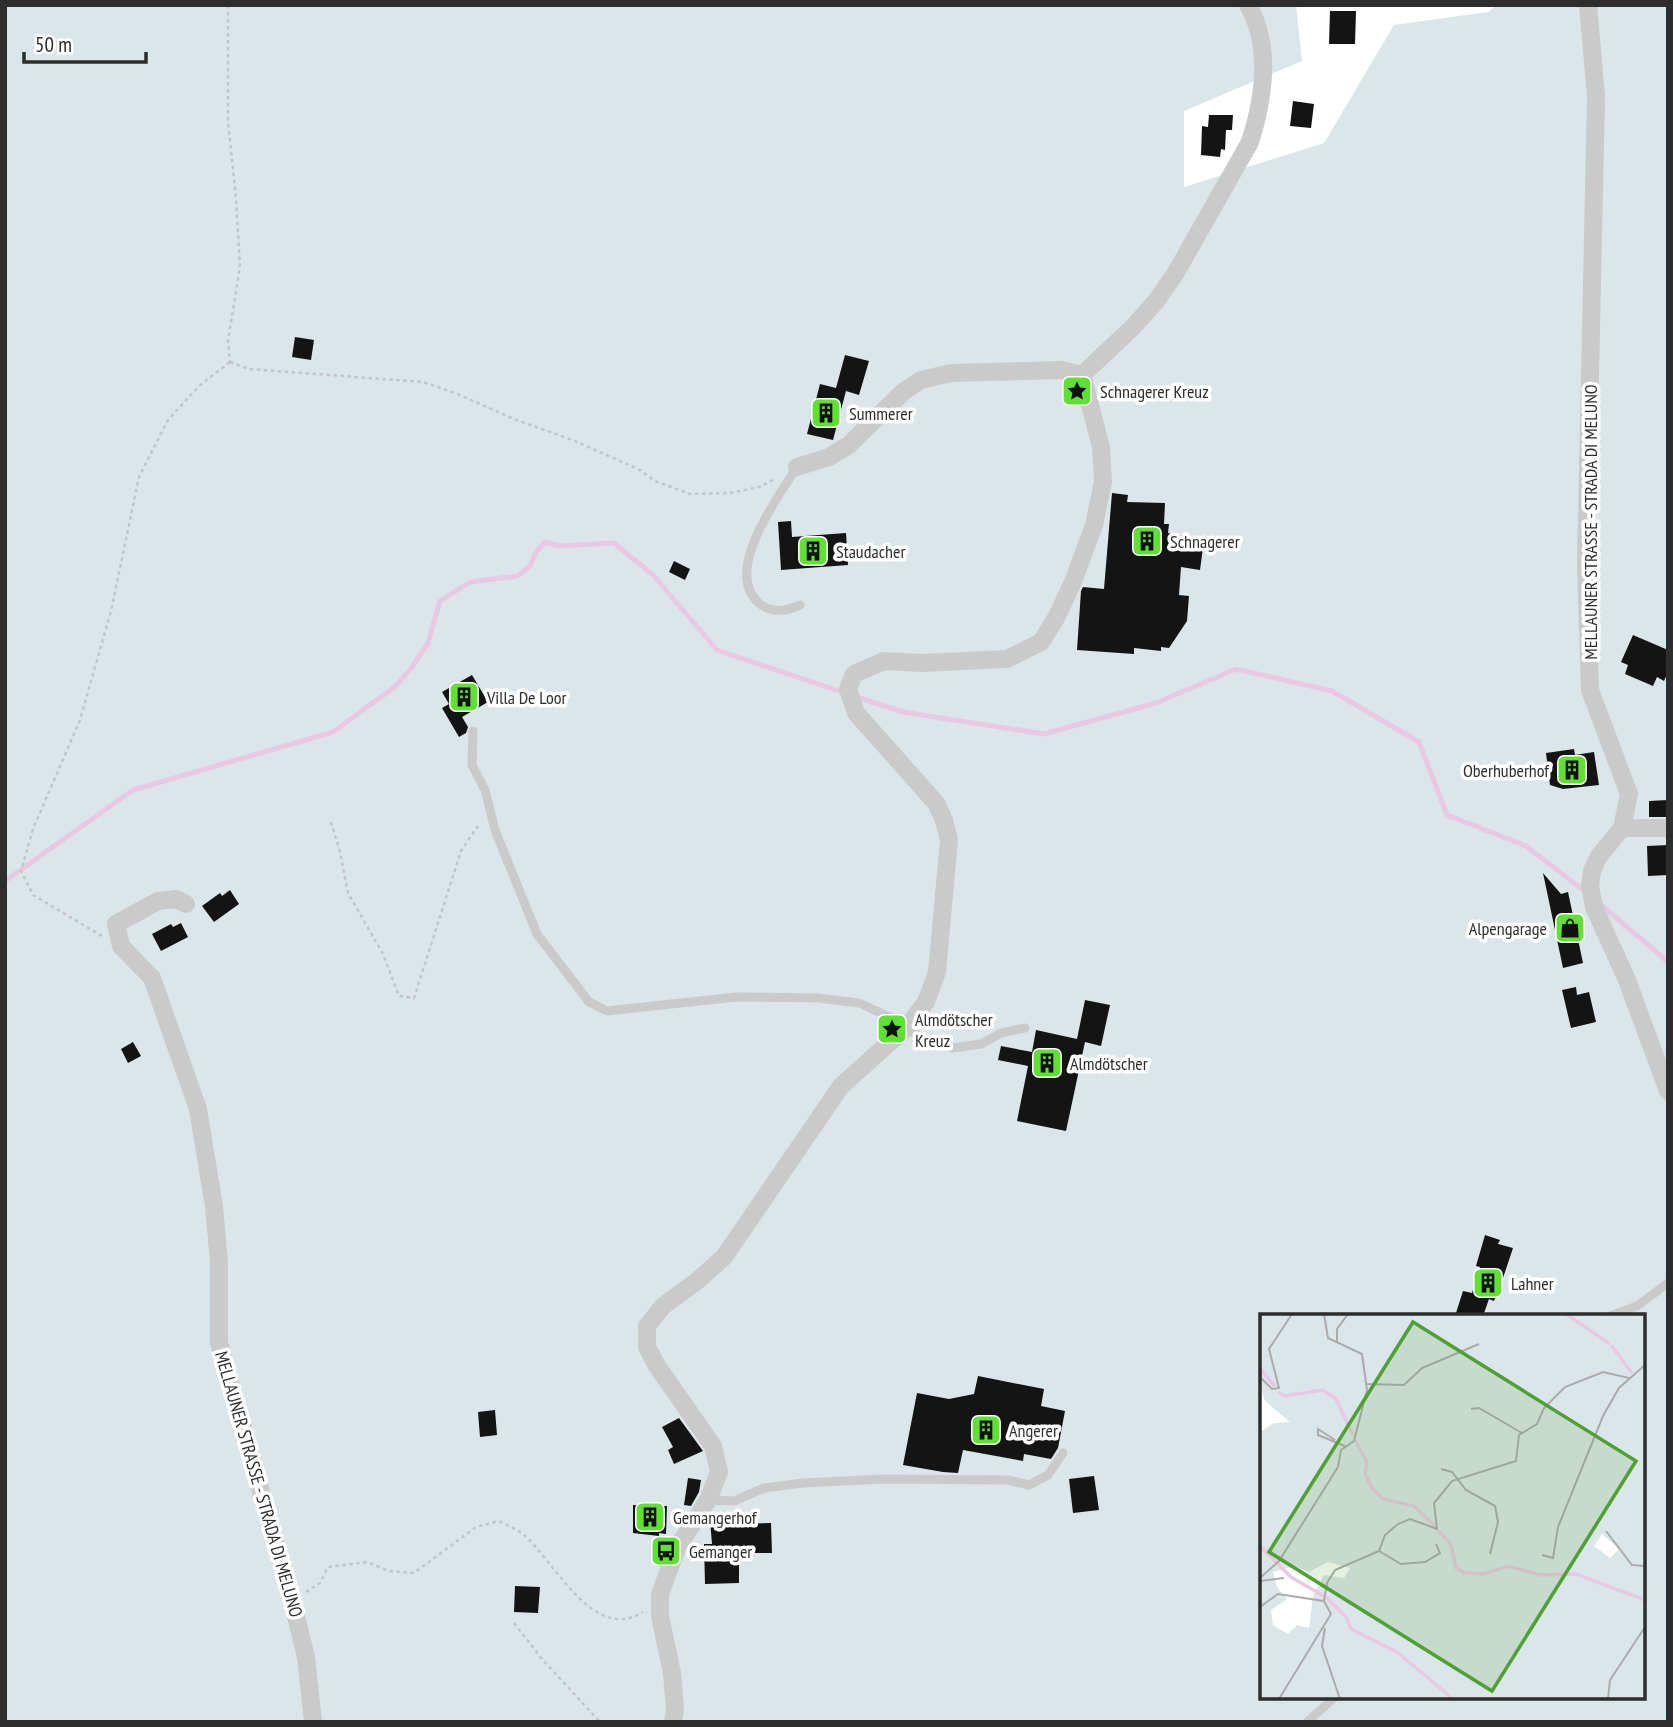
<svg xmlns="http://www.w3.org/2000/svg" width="1673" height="1727" font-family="'PT Sans Narrow',sans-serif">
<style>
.green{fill:#dbe6ea;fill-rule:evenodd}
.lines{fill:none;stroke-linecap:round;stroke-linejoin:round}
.stream{stroke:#eac7e3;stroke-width:5}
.building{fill:#141414}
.path{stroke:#c4c4c4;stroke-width:2.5;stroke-dasharray:3.5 3.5;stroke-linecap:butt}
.service{stroke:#cacaca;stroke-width:9}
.minor{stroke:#cacaca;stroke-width:18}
.labels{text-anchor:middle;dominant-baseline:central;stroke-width:7;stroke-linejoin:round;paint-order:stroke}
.poi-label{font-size:18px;fill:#2d2d2d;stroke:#fff;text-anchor:start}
.street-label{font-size:18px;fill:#2d2d2d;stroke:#fff}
.inset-river{fill:none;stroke:#eac7e3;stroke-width:3.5}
.inset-road{fill:none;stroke:#ababab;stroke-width:2}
.view{fill:#4ea132;fill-opacity:0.15;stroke:#4ea132;stroke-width:3.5}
.inset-edge{fill:none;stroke:#2d2d2d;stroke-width:3.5}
</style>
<rect width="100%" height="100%" fill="#fff"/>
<!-- green -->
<path class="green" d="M5 5H1296L1302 61 1184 111V187L1324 143 1394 25 1488 12 1497 5H1668V1722H5ZM1262 1316H1643V1697H1262Z"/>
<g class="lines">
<!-- stream -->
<path class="stream" d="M854 696 903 712 1044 734 1156 703 1236 669 1332 691 1419 742 1447 815 1526 846 1587 893
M5 881 133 790 333 732 396 686 412 667 428 643 440 601 470 582 517 576 530 566 536 552 545 542 559 546 614 543 653 575 717 650 845 693
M1600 904 1668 962"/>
</g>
<!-- building -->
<path class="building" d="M1330 11H1356L1355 44H1329Z
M1293 101 1314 104 1311 128 1290 126Z
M1209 115H1233L1232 130H1226L1225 150 1221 149 1220 157 1201 155 1202 126 1208 127Z
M295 337 314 340 311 360 292 357Z
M845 355 869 361 859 395 846 391 833 440 807 434 820 384 836 388Z
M1112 493 1128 495 1127 502 1165 503 1164 524H1169L1168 533 1204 540 1200 570 1181 567 1179 595 1189 596 1187 621 1169 648 1161 647V651L1134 648V654L1077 650 1081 591 1083 587 1104 589Z
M791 521 792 537 846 533 848 565 781 570 778 522Z
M674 561 690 569 685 580 669 572Z
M1633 635 1668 650V672L1664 681 1657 677 1653 686 1625 674 1628 665 1621 662Z
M472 675 488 702 462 717 468 727 466 733 459 737 442 708 449 704 442 692Z
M1574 749 1575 755 1594 752 1599 785 1563 789 1550 785 1546 753Z
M1668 800V817H1649V801Z
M1668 845V875L1648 876 1647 846Z
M1543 873 1561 894 1568 892 1583 963 1563 968Z
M230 890 239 904 214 922 202 906 220 893 222 896Z
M181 923 188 937 161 951 152 934 171 924 173 927Z
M1576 987 1577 995 1589 992 1596 1022 1571 1028 1562 990Z
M1085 1000 1110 1005 1101 1046 1085 1042 1066 1131 1017 1121 1028 1066 998 1060 1001 1046 1032 1052 1036 1030 1077 1039Z
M133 1042 141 1056 128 1063 121 1049Z
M1485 1235 1500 1240 1498 1244 1513 1248 1504 1275 1494 1301 1489 1299 1483 1316H1455L1463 1291 1472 1293 1480 1267 1476 1266Z
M978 1376 1044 1389 1041 1406 1065 1411 1058 1448 1051 1459 1024 1454 1023 1461 963 1450 958 1473 943 1472 903 1465 917 1393 949 1399 974 1394Z
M495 1410 497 1435 480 1437 478 1412Z
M679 1418 703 1451 674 1464 668 1450 673 1447 662 1427Z
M1094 1476 1099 1510 1073 1513 1069 1479Z
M688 1478 701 1480 699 1492 691 1506 684 1505Z
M633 1505 667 1506 666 1534 659 1533V1536L633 1533Z
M738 1519 739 1524 771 1523 772 1553H739V1583L705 1584 704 1544H712L710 1520Z
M515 1586 540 1587 538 1613 514 1612Z"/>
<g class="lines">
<!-- path -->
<path class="path" d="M228 5V121L236 199 240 267 228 341 230 362
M230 362 249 369 423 382 455 393 514 419 575 441 640 470 655 481 690 494 730 493 759 487 773 480
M331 822 340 852 348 893 383 954 399 996 414 998 461 851 477 827 481 828
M102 936 33 895 21 871 33 829 80 720 111 611 139 477 168 420 199 386 230 362
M306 1592 320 1583 328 1567 367 1562 389 1571 414 1573 476 1527 499 1521C507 1525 516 1529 523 1534 554 1560 593 1644 643 1612
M514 1623 542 1659 600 1722"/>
<!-- service -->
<path class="service" d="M797 467C778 497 722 572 759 603 772 614 786 611 800 605
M473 731 472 765 485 790 495 830 537 934 589 1002 607 1011 736 997 818 998 859 1003 890 1017 915 1034 953 1048 981 1044 1001 1033 1025 1028
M1610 1316 1637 1306 1668 1283
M708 1500 734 1501 764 1488 803 1483 883 1479 1008 1480 1029 1485 1048 1475 1063 1453
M1307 1722 1335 1697"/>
<!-- minor -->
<path class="minor" d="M1588 5 1596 96 1586 564 1590 690 1629 794 1622 828 1599 856 1592 871 1590 886 1594 907 1627 980 1668 1091
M797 467 829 457 849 445 903 392 921 380 951 373 1061 370 1082 375
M1622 828H1668
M186 904 176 899 158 901 116 924 121 946 152 978 198 1109 214 1206 219 1262V1343L297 1620 306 1657 313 1722
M673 1722 675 1708 672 1673 660 1616V1594L677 1548 708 1500 719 1472 713 1446 657 1366 647 1347V1326L663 1306 697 1281 724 1257 841 1086 907 1027 926 1002 937 972 949 840 944 820 936 803 856 713 848 689 854 674 884 661 922 663 1007 659 1041 642 1056 618 1073 582 1094 525 1103 482 1101 447 1082 375 1133 327 1157 300 1175 274 1250 142C1264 98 1272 47 1248 5"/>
</g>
<!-- icons -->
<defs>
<g id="sight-square" transform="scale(1.575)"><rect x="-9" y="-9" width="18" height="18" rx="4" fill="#60df34" stroke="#fff"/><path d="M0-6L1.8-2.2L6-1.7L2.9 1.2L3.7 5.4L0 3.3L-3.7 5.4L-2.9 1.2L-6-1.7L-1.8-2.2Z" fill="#111"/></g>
<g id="building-square" transform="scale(1.575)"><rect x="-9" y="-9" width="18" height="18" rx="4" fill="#60df34" stroke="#fff"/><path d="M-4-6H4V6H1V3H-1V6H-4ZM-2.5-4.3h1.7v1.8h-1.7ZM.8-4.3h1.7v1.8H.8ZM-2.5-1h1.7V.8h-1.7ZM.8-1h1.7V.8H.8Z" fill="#111"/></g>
<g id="shop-square" transform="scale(1.575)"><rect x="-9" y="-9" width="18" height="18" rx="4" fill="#60df34" stroke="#fff"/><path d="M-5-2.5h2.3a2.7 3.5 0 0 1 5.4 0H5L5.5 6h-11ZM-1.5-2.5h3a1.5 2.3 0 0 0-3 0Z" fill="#111"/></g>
<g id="bus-square" transform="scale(1.575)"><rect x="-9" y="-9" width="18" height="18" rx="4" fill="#60df34" stroke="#fff"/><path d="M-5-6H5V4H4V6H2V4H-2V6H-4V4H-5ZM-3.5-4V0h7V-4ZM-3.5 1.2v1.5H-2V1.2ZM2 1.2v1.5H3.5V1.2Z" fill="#111"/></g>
</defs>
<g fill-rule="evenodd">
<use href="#sight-square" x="1077" y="391"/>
<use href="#building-square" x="826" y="413"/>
<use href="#building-square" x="1147" y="541"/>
<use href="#building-square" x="813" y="551"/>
<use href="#building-square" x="464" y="697"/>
<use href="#building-square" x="1572" y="770"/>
<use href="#shop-square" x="1570" y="928"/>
<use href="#sight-square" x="892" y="1029"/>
<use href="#building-square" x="1047" y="1063"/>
<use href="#building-square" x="1488" y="1283"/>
<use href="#building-square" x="986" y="1430"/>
<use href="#building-square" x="650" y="1517"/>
<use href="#bus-square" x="666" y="1551"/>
</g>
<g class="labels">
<!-- poi labels -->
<g class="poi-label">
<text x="1100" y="391">Schnagerer Kreuz</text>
<text x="849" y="413">Summerer</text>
<text x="1170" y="541">Schnagerer</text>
<text x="836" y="551">Staudacher</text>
<text x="487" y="697">Villa De Loor</text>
<text x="1549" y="770" text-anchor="end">Oberhuberhof</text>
<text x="1547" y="928" text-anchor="end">Alpengarage</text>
<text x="915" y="1019">Almdötscher<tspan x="915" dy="21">Kreuz</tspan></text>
<text x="1070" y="1063">Almdötscher</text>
<text x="1511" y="1283">Lahner</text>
<text x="1009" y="1430">Angerer</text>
<text x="673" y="1517">Gemangerhof</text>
<text x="689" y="1551">Gemanger</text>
</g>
<!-- street labels -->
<g class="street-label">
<text transform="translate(1590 522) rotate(-90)">MELLAUNER STRASSE - STRADA DI MELUNO</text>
<text transform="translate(259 1484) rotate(74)">MELLAUNER STRASSE - STRADA DI MELUNO</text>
</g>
</g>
<!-- overview -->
<g transform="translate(1260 1314)">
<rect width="385" height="385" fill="#fff"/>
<path d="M0 0H385V385H0V118L14 109 30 108 5 87 0 71ZM342 220 359 235 350 244 334 232ZM68 248 90 254 84 264 64 261 53 282 49 314 37 311 28 320 13 311 11 296 27 285 17 273 13 258 35 252 49 258Z" fill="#dbe6ea" fill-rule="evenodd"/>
<path class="inset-river" d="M306 0 350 30M351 31 372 59M0 55 15 72M18 78 25 82 63 76 76 85 93 121M95 126 107 148 105 160 112 174 123 185 154 192 176 213M179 217 191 231 196 254 205 259 223 260 249 252 280 261 316 260 385 286M0 232 31 263 67 284 86 303 91 315 137 338 193 385"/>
<path class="inset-road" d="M77 27V15L88 0M0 63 12 75 19 74 9 35 32 0M107 70 144 71 162 54 219 30M211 95 219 94 262 119M75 126 58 115V121L85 132M181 155 192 158 206 176 235 192 238 208 230 240M346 217 372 251 385 252M119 237 141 250 165 248 180 239 176 230M282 241 293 244 298 213 343 102 359 74 385 51M0 264 19 247 78 153 81 136 94 127 107 76 102 40 68 24 64 0M0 267 24 264M0 293 18 280 64 287 67 269 75 256 119 237 125 221 138 210 150 205 177 215 174 189 192 167 256 147 259 121 277 110 284 94 305 73 343 58 369 64M65 314 62 332 80 385M19 385 71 300 64 287M348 385 350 366 385 313"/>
<path class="view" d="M153 8 376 147 232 377 9 238Z"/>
<rect width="385" height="385" class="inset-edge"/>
</g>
<!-- border -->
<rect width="1673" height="1727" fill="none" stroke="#2d2d2d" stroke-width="14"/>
<!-- scale -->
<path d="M24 52v10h122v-10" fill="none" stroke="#2d2d2d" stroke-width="3.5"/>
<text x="35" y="52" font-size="21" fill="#2d2d2d" stroke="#ffffff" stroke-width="5" paint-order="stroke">50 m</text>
</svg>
